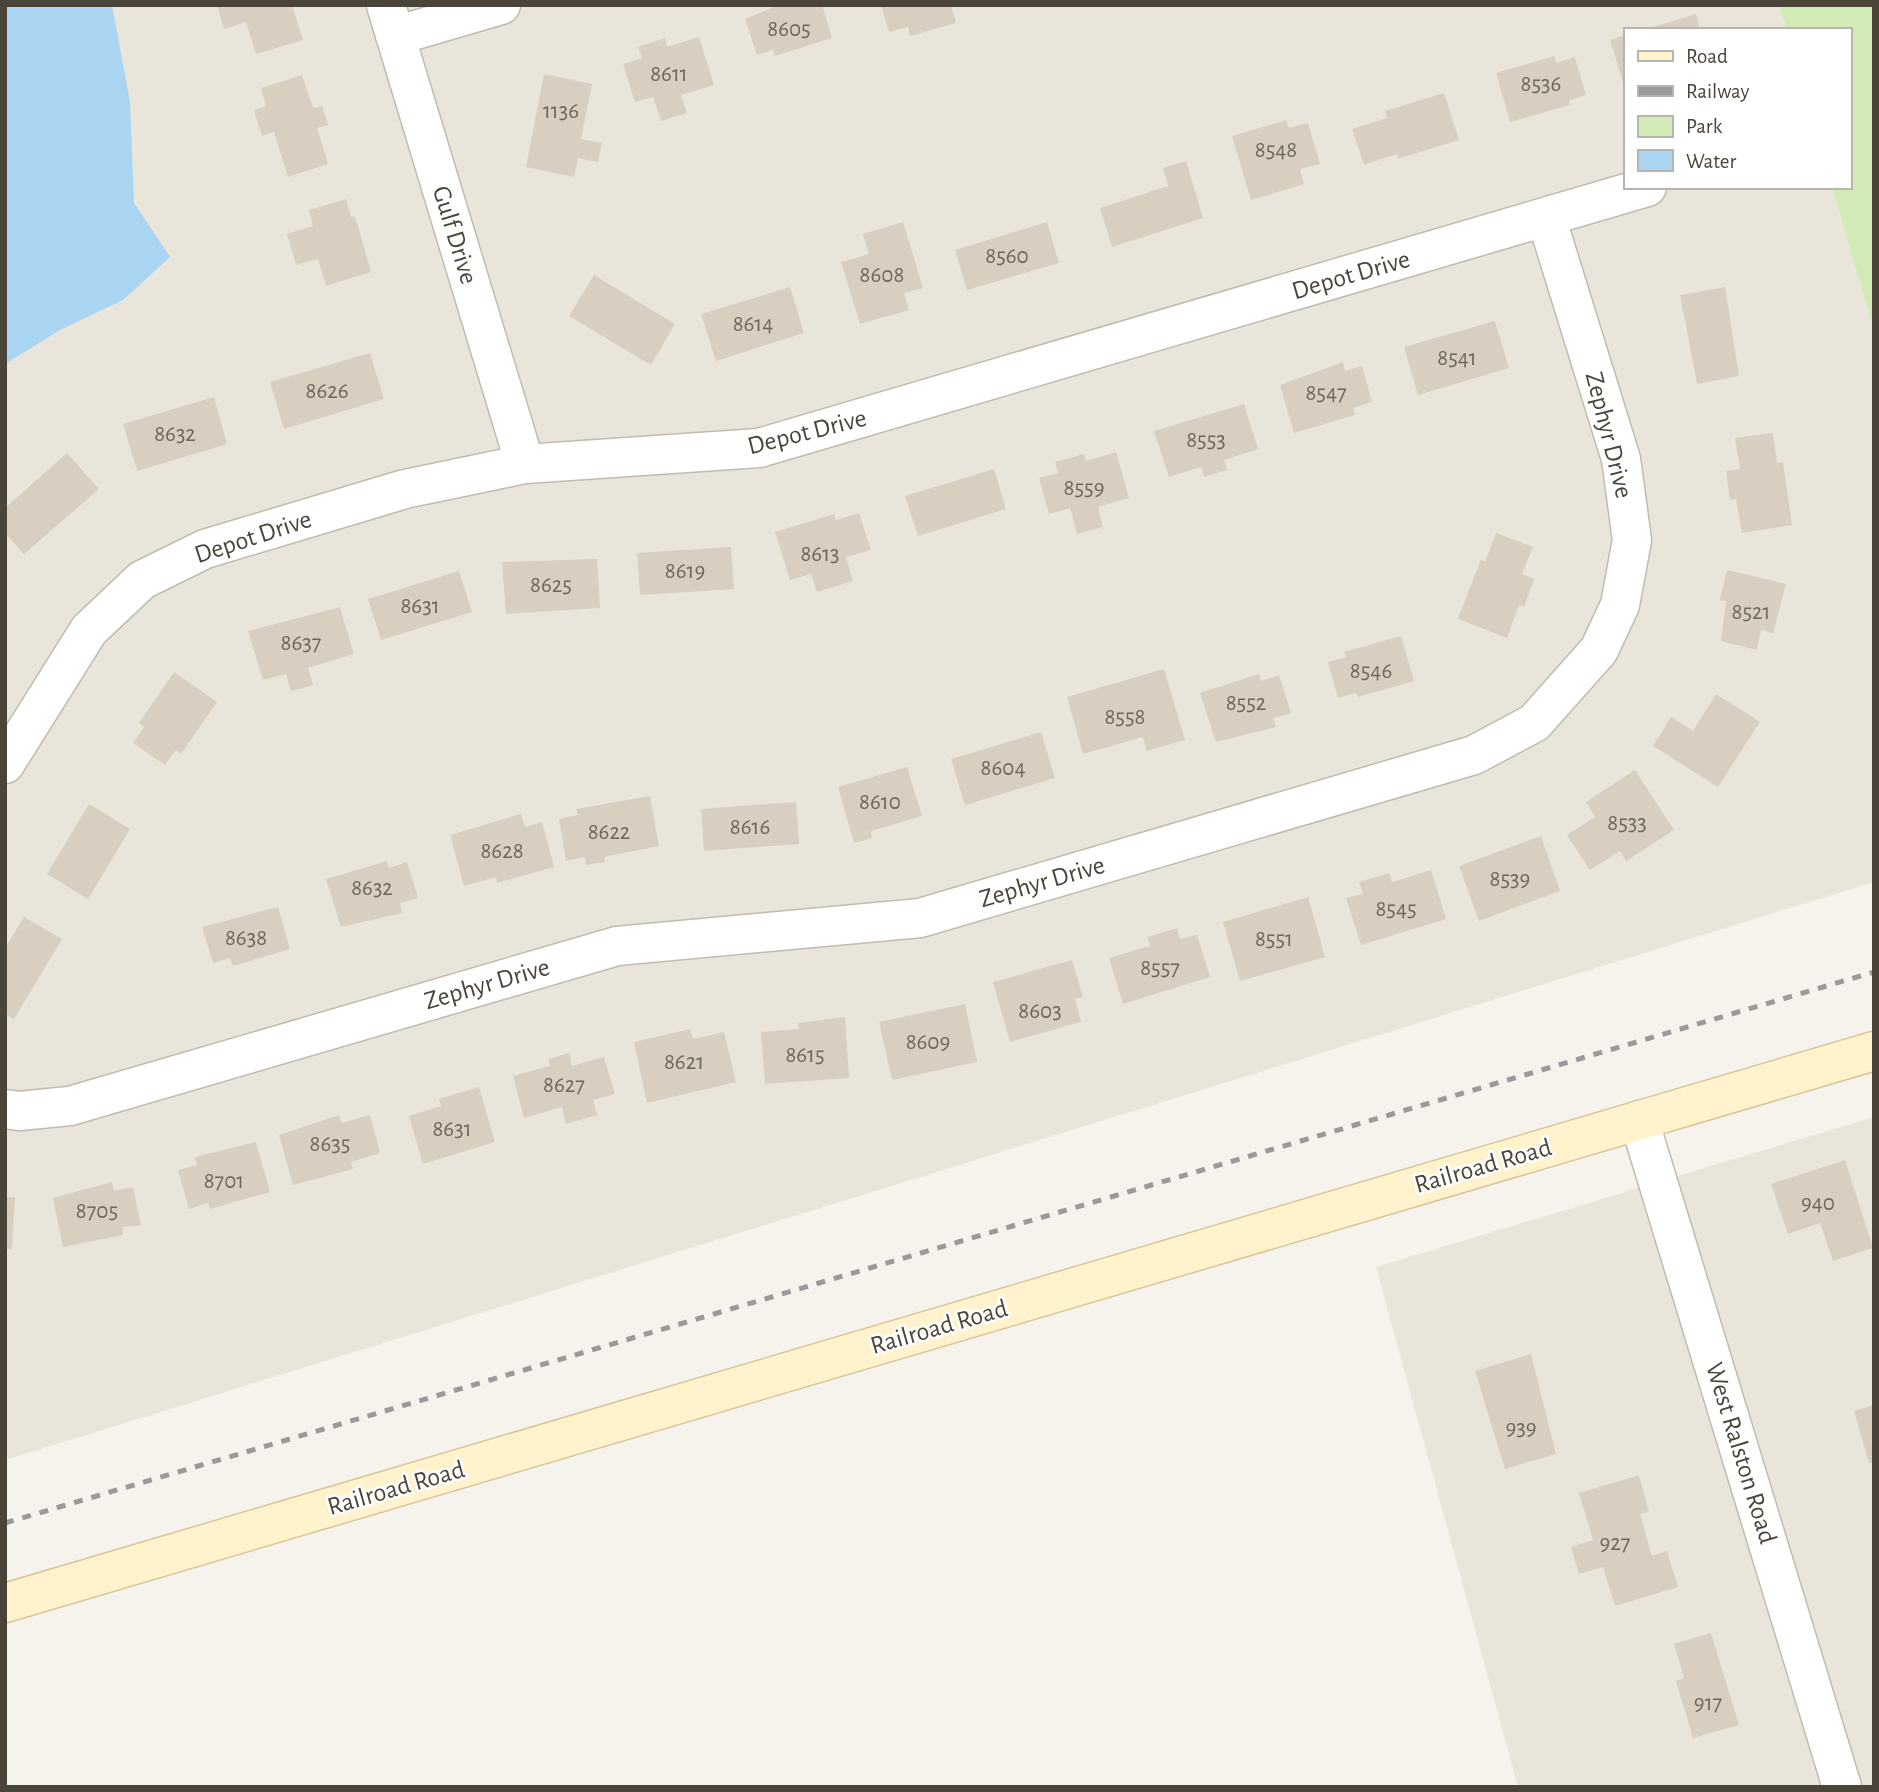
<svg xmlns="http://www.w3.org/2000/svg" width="1879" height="1792" font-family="'Alegreya Sans',sans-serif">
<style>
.residential{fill:#eae5da}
.green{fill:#d2eab5}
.water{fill:#a9d4f2}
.building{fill:#d8cfc1}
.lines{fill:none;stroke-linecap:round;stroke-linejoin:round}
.street-casing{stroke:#c2bbae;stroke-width:41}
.secondary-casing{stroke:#d6c79b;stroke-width:41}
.street{stroke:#fff;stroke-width:38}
.secondary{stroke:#fff3cd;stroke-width:38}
.rail{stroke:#9a9a9a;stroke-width:5;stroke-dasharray:9 9;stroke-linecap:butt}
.labels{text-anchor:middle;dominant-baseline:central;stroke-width:5;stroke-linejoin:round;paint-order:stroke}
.number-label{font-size:23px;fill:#6e675b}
.street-label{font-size:26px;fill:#4b4439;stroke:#fff}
</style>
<rect width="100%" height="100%" fill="#f6f3ec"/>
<!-- residential -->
<path class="residential" d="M5 5H1779L1787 30H1625V187H1832L1874 331V882L5 1460Z
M1874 1117V1787H1518L1376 1267Z"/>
<!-- green -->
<path class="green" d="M1779 5H1874V331L1832 187H1849V30H1787Z"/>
<!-- water -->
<path class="water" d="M5 5H112L130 102 134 203 170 257 123 300 60 330 5 364Z"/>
<!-- building -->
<path class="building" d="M217 5H292L303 40 256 54 246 22 224 29Z
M779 5H822L832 38 775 56 773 50 757 55 745 19Z
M881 5H951L956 23 910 36 908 27 889 32Z
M1696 14 1700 30H1646V29Z
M1625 35V89L1610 40Z
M699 37 714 85 681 95 687 113 661 121 653 97 635 102 623 64 642 58 638 47 665 38 667 47Z
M1554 56 1556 63 1575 57 1586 95 1569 100 1570 105 1510 122 1496 73Z
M544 74 592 84 581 139 602 143 598 162 578 158 574 177 526 167Z
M302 75 313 108 322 106 328 125 317 128 328 164 288 177 274 132 262 136 254 110 266 106 261 88Z
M1444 93 1459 140 1398 159 1397 154 1364 165 1352 129 1387 118 1385 111Z
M1286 120 1289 128 1308 123 1320 164 1300 169 1304 184 1251 200 1232 136Z
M1186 161 1203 218 1112 247 1100 208 1168 186 1163 168Z
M346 199 351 217 355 216 371 272 326 286 318 259 296 265 287 234 313 226 309 210Z
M903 222 923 288 904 293 909 310 860 324 841 262 869 254 863 234Z
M1047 222 1059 263 967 290 955 250Z
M594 275 675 324 651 365 569 316Z
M790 287 804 333 716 361 701 314Z
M1725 287 1739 376 1697 384 1680 295Z
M1495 321 1509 368 1418 395 1404 347Z
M370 353 384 399 284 429 270 382Z
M1343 362 1345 371 1362 366 1372 402 1353 408 1355 415 1294 433 1280 385Z
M214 397 227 444 137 471 123 424Z
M1244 404 1258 449 1224 460 1227 470 1204 477 1201 467 1169 477 1154 431Z
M1773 433 1777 463 1783 462 1792 525 1742 533 1736 499 1730 500 1726 471 1740 469 1735 438Z
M1116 452 1129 498 1098 507 1103 527 1077 534 1070 508 1049 514 1039 478 1058 473 1055 462 1084 454 1086 461Z
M67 453 99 489 24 554 5 533V508Z
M994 469 1006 509 918 536 905 496Z
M859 513 871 550 846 557 853 581 817 592 811 574 790 580 775 532 834 514 836 520Z
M1496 533 1533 547 1522 574 1534 579 1524 607 1519 605 1507 638 1458 619 1481 559 1485 562Z
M731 547 734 589 640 595 637 553Z
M597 559 600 608 506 614 502 562Z
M1727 570 1786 584 1773 633 1761 630 1757 650 1721 641 1726 601 1720 600Z
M459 571 472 612 381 640 368 599Z
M340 607 354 654 308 668 313 685 291 691 286 674 263 680 248 631Z
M1401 636 1414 681 1358 697 1356 693 1338 698 1328 662 1346 657 1344 652Z
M1164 669 1185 740 1147 751 1143 737 1083 754 1067 697Z
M174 672 217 702 181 754 176 750 165 765 133 743 144 727 139 723Z
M1259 674 1261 681 1279 675 1291 713 1273 718 1276 727 1216 742 1200 693Z
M1716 694 1760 722 1718 787 1653 746 1671 717 1693 731Z
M1041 732 1055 778 965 805 951 759Z
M907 767 922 816 871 831 872 838 854 843 838 787Z
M1635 770 1674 830 1626 861 1620 851 1590 870 1567 835 1595 817 1586 802Z
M650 796 659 846 604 857 605 862 586 865 585 857 566 861 559 819 578 815 576 809Z
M796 802 799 844 704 851 701 809Z
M89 804 130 829 88 899 47 874Z
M521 814 525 827 542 822 554 867 497 883 496 877 464 886 450 835Z
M1541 836 1560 891 1479 921 1459 866Z
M387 861 389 868 407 862 418 898 400 903 402 913 341 927 326 879Z
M1431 870 1446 919 1361 945 1346 898 1363 894 1359 882 1389 873 1392 882Z
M1308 897 1325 957 1240 981 1223 922Z
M278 907 290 949 233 966 230 958 213 963 202 927Z
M24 917 62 939 14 1019 5 1014V948Z
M1177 928 1180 939 1197 935 1210 977 1123 1004 1109 958 1150 946 1147 937Z
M1072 960 1083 997 1075 999 1081 1022 1010 1042 993 982Z
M965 1004 977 1062 892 1080 879 1022Z
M845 1017 849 1078 765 1084 761 1032 799 1029 798 1023Z
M690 1029 693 1039 724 1032 736 1082 647 1103 634 1042Z
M569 1053 572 1066 604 1057 615 1094 593 1100 597 1115 566 1124 562 1107 524 1118 513 1076 550 1066 548 1059Z
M479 1087 495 1142 423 1164 409 1116 441 1106 439 1099Z
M339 1115 341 1123 370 1115 380 1153 351 1162 353 1169 293 1185 279 1135Z
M256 1142 270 1192 210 1209 208 1203 189 1209 178 1170 197 1165 195 1157Z
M1845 1160 1873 1248 1833 1261 1820 1223 1788 1234 1771 1184Z
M112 1182 114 1191 133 1187 141 1225 122 1227 123 1235 63 1247 53 1198Z
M5 1197H15L12 1249H5Z
M1531 1354 1556 1454 1505 1469 1475 1371Z
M1874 1405V1462L1869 1463 1854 1411Z
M1639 1475 1649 1511 1640 1514 1652 1556 1667 1551 1678 1587 1615 1606 1603 1567 1579 1574 1571 1547 1593 1540 1579 1493Z
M1711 1633 1739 1725 1693 1738 1676 1681 1684 1678 1674 1644Z"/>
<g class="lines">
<!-- street casing -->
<g class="street-casing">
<path id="street" d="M386 5 525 464
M395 36 501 5
M5 764 89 630 142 580 205 549 405 489 525 464 759 448 1647 187
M5 1109 19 1111 70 1106 617 946 920 918 1474 755 1534 723 1599 650 1620 605 1632 540 1621 459 1546 217
M1639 1120 1842 1787"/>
</g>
<!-- secondary casing -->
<g class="secondary-casing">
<path id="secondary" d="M5 1603 1874 1051"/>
</g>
<!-- street -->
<use href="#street" class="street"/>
<!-- secondary -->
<use href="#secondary" class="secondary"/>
<!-- rail -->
<path class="rail" d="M5 1523 1874 972"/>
</g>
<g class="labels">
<!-- number labels -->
<g class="number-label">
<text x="789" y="29">8605</text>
<text x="669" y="74">8611</text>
<text x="1541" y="84">8536</text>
<text x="561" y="111">1136</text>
<text x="1276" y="150">8548</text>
<text x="1007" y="256">8560</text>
<text x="882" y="275">8608</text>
<text x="753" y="324">8614</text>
<text x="1457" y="358">8541</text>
<text x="327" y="391">8626</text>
<text x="1326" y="393">8547</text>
<text x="175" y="434">8632</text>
<text x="1206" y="440">8553</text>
<text x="1084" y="488">8559</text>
<text x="820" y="554">8613</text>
<text x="685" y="571">8619</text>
<text x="551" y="585">8625</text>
<text x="420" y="606">8631</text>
<text x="1751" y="612">8521</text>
<text x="301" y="643">8637</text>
<text x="1371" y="671">8546</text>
<text x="1246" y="703">8552</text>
<text x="1125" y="717">8558</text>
<text x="1003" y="768">8604</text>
<text x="880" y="802">8610</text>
<text x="1627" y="823">8533</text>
<text x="750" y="827">8616</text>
<text x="609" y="832">8622</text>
<text x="502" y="851">8628</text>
<text x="1510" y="879">8539</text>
<text x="372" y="888">8632</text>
<text x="1396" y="909">8545</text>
<text x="246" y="938">8638</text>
<text x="1274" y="939">8551</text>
<text x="1160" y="968">8557</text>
<text x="1040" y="1011">8603</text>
<text x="928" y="1042">8609</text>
<text x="805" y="1055">8615</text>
<text x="684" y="1062">8621</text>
<text x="564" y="1085">8627</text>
<text x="452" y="1129">8631</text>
<text x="330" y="1144">8635</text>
<text x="224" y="1181">8701</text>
<text x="1818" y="1203">940</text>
<text x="97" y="1211">8705</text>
<text x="1521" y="1428">939</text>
<text x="1615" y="1543">927</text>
<text x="1708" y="1703">917</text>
</g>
<!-- street labels -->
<g class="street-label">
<text transform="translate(455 235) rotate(73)">Gulf Drive</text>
<text transform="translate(1351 275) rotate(-16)">Depot Drive</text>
<text transform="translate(807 432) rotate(-14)">Depot Drive</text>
<text transform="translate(1609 435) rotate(76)">Zephyr Drive</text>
<text transform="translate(253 537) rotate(-18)">Depot Drive</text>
<text transform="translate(1042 882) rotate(-16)">Zephyr Drive</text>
<text transform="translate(487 984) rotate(-16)">Zephyr Drive</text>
<text transform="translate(1483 1166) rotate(-16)">Railroad Road</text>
<text transform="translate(939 1327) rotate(-16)">Railroad Road</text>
<text transform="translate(1741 1453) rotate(73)">West Ralston Road</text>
<text transform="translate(396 1488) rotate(-16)">Railroad Road</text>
</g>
</g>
<!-- border -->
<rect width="1879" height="1792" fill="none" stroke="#4b4439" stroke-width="14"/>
<!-- legend -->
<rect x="1624" y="28" width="228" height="161" fill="#ffffff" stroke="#b7b4b0" stroke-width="2"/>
<rect x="1638" y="51" width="35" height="10" fill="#fff3cd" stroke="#b7b4b0" stroke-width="2"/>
<text x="1686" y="63" font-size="21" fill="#4b4439">Road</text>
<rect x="1638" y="86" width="35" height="10" fill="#9a9a9a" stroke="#b7b4b0" stroke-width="2"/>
<text x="1686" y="98" font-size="21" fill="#4b4439">Railway</text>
<rect x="1638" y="116" width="35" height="21" fill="#d2eab5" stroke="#b7b4b0" stroke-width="2"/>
<text x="1686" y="133" font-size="21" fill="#4b4439">Park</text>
<rect x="1638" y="150" width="35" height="21" fill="#a9d4f2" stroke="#b7b4b0" stroke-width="2"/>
<text x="1686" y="168" font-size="21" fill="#4b4439">Water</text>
</svg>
